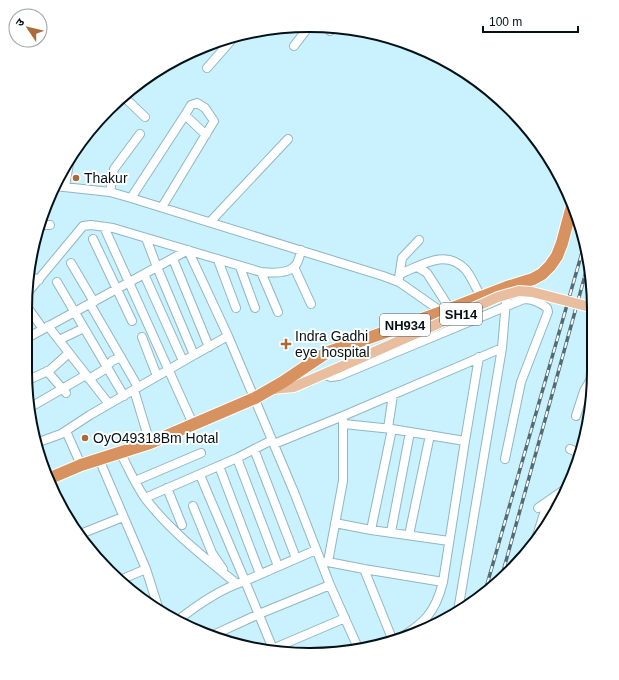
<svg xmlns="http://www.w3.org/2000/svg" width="619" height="680" font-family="Arial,'Noto Sans Devanagari',sans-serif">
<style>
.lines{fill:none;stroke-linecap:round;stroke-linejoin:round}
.minor-casing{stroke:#90b6c2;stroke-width:10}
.major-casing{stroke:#fff;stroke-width:12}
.highway-casing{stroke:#fff;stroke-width:14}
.minor{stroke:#fff;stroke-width:8}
.major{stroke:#e8be9f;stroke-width:10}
.highway{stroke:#d8925f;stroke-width:12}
.rail-casing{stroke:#536c74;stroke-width:3.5}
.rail{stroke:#fff;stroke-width:2;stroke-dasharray:6;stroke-linecap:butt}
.major-bridge-casing{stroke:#fff;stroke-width:12;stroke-linecap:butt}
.major-bridge{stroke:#e8be9f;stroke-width:10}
.poi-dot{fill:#ad6a37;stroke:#fff;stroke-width:1.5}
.labels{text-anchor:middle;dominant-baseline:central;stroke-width:4;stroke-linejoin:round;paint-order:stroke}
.shield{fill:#fff;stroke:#4f595d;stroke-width:1}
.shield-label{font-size:13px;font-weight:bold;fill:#041217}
.poi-label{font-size:14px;fill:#041217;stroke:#fff;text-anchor:start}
.rim{fill:none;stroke:#041217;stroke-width:2}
</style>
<rect width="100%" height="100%" fill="#c9f1fe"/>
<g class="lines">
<!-- minor casing -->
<g class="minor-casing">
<path id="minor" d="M330 31 332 27
M294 46 310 25
M207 68 235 36
M123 96 145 117
M185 115 206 135
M55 186 110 192 131 198 383 276 399 282 442 312
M65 187 69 163 74 151
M110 192 114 169 140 134
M131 198 185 115 191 105 197 103 205 108 214 121 162 207
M210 222 288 139
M39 225H50
M104 227 193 424
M146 238 157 267 194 355
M93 239 132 321
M173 259 209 347
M218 260 236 308
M71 263 94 302
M240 267 255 308
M294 267 311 304
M417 267 424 271 427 273 450 309
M261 272 278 312
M144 274 183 361
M400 274C422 265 446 248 466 270 472 278 476 288 481 297
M29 276 39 280
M399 278 402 258 419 240
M57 282 124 396
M29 291 83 226 91 225 113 228 261 272C271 273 288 274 295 266 299 262 300 255 301 250
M90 304 138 387
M28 308 43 329
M48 326 109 404
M142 337 157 376
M27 338 188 250 228 336 294 492 330 585 359 650
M59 340 84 328
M47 371 66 393
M323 374 331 377 339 376 524 299C532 299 541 303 547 308L548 312 521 382 505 459
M89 379 107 368V366L112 361 121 357
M26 381 50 370 69 353
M134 390 150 443
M29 408 86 375
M576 416 584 391 591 379
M344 424 392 429 465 441 479 357
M388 428 393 395
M66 431 81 465
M36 443 61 434 90 415 194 355 228 336
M274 444 343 416 502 348
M254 449 296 558
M570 449 581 454
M120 452C128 467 135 484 145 498 170 531 204 557 236 583
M237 458 278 566
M99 459 146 569 159 610
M219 466 260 574
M135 481 201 453
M167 488 182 525
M145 498 237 458 272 440
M193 506 212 553 223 569
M538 508 568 487
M335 523 371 530 449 541
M371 530 392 429
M391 532 410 432
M78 535 123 517
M409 535 430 435
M535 542 548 501
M324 562H328L364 569 443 582
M328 562 343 481V420
M364 569 393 641
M120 580 146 569
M458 611 502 348 506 301
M177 621C197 605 220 589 245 581L200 475
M211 636 259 614 330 585
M397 640C424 623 435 614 443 582L465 441
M273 649 245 581 316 550
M270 650 345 618"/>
</g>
<!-- major casing -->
<g class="major-casing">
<path id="major" d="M272 389 294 387 338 368"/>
</g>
<!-- highway casing -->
<g class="highway-casing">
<path id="highway" d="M48 479 81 465 150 443 255 398 283 382 326 353 442 312 507 287 533 279 542 274 550 266 557 256 562 243 573 202"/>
</g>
<!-- minor -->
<use href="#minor" class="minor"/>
<!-- major -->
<use href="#major" class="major"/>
<!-- highway -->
<use href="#highway" class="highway"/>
<!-- rail casing -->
<g class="rail-casing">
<path id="rail" d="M501 579 589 261
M484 595 585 242"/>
</g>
<!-- rail -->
<use href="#rail" class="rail"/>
<!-- major-bridge casing -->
<g class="major-bridge-casing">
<path id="major-bridge" d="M338 368 498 297 519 291 532 292 590 307"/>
</g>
<!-- major-bridge -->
<use href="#major-bridge" class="major-bridge"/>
</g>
<!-- markers -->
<g class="poi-dot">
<circle cx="76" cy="178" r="4"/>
<path d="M284 338h4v4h4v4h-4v4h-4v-4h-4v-4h4z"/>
<circle cx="85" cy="438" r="4"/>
</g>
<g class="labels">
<!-- shield labels -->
<g class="shield">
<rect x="440" y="303" width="42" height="22" rx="3"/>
<rect x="380" y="314" width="50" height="22" rx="3"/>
</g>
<g class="shield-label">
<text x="461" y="314">SH14</text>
<text x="405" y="325">NH934</text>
</g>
<!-- poi labels -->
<g class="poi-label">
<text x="84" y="178">Thakur</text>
<text x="295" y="336">Indra Gadhi<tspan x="295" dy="16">eye hospital</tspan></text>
<text x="93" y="438">OyO49318Bm Hotal</text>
</g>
</g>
<!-- crop -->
<path d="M0 0H619V680H0ZM309 32H310A277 277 0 0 1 587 309V371A277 277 0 0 1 310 648H309A277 277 0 0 1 32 371V309A277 277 0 0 1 309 32Z" fill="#fff" fill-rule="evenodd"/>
<path class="rim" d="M309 32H310A277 277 0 0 1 587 309V371A277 277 0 0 1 310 648H309A277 277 0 0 1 32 371V309A277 277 0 0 1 309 32Z"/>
<!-- north arrow -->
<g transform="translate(28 28) rotate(305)"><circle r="19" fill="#ffffff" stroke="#9ba0a2"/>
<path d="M0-3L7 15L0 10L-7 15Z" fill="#ad6a37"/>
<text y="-6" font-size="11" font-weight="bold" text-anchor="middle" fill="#041217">उ</text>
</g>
<!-- scale -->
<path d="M483 26v6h95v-6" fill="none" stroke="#041217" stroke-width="2"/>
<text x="489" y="26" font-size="12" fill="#041217" stroke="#ffffff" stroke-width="3" paint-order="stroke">100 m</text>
</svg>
